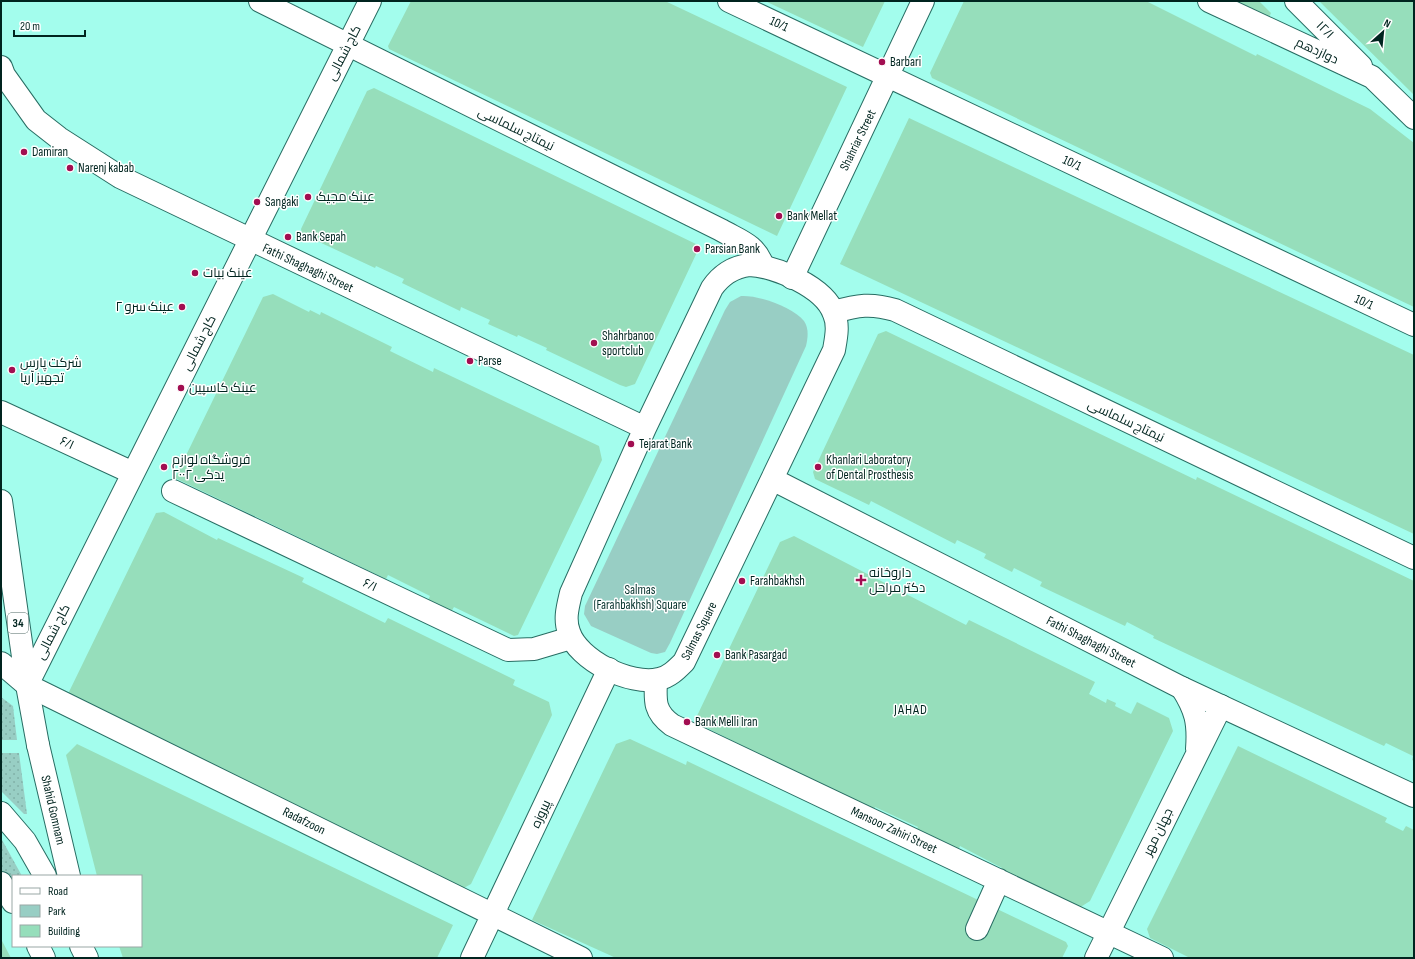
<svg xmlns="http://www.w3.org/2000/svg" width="1415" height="959" font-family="'Sofia Sans Condensed',Cairo,sans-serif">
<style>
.park{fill:#98cec4}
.garden{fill:url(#garden-dots)}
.building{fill:#96debb}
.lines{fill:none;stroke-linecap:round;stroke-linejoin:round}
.minor-casing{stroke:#286d63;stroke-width:24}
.major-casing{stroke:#286d63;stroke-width:24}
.highway-casing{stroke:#286d63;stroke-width:24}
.minor{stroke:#fff;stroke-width:22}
.major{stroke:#fff;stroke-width:22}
.highway{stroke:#fff;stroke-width:22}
.poi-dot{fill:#a20e51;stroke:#fff;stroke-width:1.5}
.labels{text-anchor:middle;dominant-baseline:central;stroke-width:3;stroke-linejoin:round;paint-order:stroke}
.shield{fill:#fff;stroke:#4c6662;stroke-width:1}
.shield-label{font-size:12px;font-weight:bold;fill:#00241f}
.street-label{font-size:13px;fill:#00241f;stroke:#fff}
.poi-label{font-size:13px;fill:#00241f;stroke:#fff;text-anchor:start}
.park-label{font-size:13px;fill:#05312c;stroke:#fff}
.neighbourhood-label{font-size:14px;letter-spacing:1px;fill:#00241f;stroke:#fff}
</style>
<defs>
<pattern id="garden-dots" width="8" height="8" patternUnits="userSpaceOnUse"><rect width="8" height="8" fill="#98cec4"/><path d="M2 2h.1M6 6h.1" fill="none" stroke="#81b1a8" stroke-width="1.8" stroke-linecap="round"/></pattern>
</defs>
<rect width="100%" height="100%" fill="#a3fded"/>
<!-- park -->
<path class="park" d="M741 296C759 295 793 307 804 321 809 328 808 338 806 346L670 643 665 652 657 654 651 653 591 626 584 614 585 606 725 310 730 302Z"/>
<!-- garden -->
<path class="garden" d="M1 697 13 706 17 740H1Z
M1 753H19L27 814H24L1 791Z
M1 838 22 876H13V887L1 876Z"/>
<!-- building -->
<path class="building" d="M411 1H665L847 87 777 236 389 49 388 46Z
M765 1H885L863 47Z
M964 1H1146L1256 56 1257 54 1370 109 1414 143V307L932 78 930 73Z
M1229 1H1259L1271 13 1268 20Z
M1319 1H1414V95L1406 87Z
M374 88 698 245 699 248 635 384 626 387 620 385 546 350 547 348 518 335 517 337 515 336 488 324 490 320 461 307 460 311 402 283 404 279 376 266 375 268 302 234 301 229 367 91Z
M909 118 1414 355V534L840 264Z
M273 294 309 312 310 310 320 315 321 312 392 347 390 351 433 372 434 368 599 446 602 460 518 635 514 636 454 607 451 612 428 600 430 596 388 575 386 579 175 478 263 297Z
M886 331 1196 480 1197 477 1414 581V761L1412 760 1413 756 1386 743 1384 746 1153 638 1154 636 1127 622 1125 626 1040 586 1042 582 1014 568 1012 572 984 558 986 554 957 540 955 544 871 501 869 505 815 479 813 472 878 334Z
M164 512 217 540 218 538 304 578 302 582 385 623 388 618 515 680 513 685 549 702 552 715 471 884 462 889 66 698 156 513Z
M794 536 966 625 969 620 1095 682 1089 694 1106 703 1107 699 1116 703 1115 706 1131 714 1137 702 1169 718 1173 731 1090 901 1079 908 1001 869 1002 868 960 846 958 851 916 831 918 827 875 807 873 811 701 725 696 718 780 542Z
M630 739 686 765 687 761 1066 942 1068 946 1062 958H616L532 920 616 744Z
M77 744 453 925 437 958H123L119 946H141V876H97L66 755Z
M1238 746 1387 818 1385 822 1403 831 1406 826 1414 830V958H1190L1150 938 1147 929Z
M1 939 11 958H1Z"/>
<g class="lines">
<!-- minor casing -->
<g class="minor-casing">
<path id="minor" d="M260 1 721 230C740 241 755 244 763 266
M370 1 27 685 581 958
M729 1 1414 325
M1209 1 1372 77 1414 118
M1296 1 1361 66
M792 278 923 1
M834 312C858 305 871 303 895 310L1414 558
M1 412 133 473
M173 491 508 650 534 649 571 638
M656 680C655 701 654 712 672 725L1162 958
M1182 688C1196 710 1199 723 1197 749
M977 929 999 880
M472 958 609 669
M1096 958 1221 706"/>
</g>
<!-- major casing -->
<g class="major-casing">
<path id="major" d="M1 67 4 75 36 120 59 138 120 177 645 428
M749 265C775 266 825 287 834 314 839 325 836 338 834 350L684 662C676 670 669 677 659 679 630 686 578 660 569 632 564 619 568 606 571 593L645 428 712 288C721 275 733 267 749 265Z
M772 479 1182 688 1414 796
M38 745 69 876
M1 813 25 841 45 876
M1 883 13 902
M38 946 44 958
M81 946 87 958"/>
</g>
<!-- highway casing -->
<g class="highway-casing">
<path id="highway" d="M1 501 27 685 38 745
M1 663 27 685"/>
</g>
<!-- minor -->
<use href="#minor" class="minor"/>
<!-- major -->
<use href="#major" class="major"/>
<!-- highway -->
<use href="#highway" class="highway"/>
</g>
<!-- markers -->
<g class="poi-dot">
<circle cx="882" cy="62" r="4"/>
<circle cx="24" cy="152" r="4"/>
<circle cx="70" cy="168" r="4"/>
<circle cx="308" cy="197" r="4"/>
<circle cx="257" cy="202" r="4"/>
<circle cx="779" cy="216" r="4"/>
<circle cx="288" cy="237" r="4"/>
<circle cx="697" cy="249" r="4"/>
<circle cx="195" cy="273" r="4"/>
<circle cx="182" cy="307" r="4"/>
<circle cx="594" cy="343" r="4"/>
<circle cx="470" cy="361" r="4"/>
<circle cx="12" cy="370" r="4"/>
<circle cx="181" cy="388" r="4"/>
<circle cx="631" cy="444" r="4"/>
<circle cx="164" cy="467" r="4"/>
<circle cx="818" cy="467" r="4"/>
<path d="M859 574h4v4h4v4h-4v4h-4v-4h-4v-4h4z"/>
<circle cx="742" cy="581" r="4"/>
<circle cx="717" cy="655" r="4"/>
<circle cx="687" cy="722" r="4"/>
</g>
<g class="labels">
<!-- shield labels -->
<rect class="shield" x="8" y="613" width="20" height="20" rx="3"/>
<g class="shield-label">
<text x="18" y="623">34</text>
</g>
<!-- street labels -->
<g class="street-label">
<text transform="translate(779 24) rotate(25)">10/1</text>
<text transform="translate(1325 30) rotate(45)">١٢/١</text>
<text transform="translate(1317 51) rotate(25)">دوازدهم</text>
<text transform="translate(344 53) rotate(-63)">کاج شمالی</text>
<text transform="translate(516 129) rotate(26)">نیمتاج سلماسی</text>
<text transform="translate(858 140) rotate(-64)">Shahriar Street</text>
<text transform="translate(1072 163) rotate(25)">10/1</text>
<text transform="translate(308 268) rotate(25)">Fathi Shaghaghi Street</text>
<text transform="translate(1364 302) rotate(25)">10/1</text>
<text transform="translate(199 343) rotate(-63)">کاج شمالی</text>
<text transform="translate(1126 421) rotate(25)">نیمتاج سلماسی</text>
<text transform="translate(67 443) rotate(25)">۶/۱</text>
<text transform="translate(370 585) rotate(25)">۶/۱</text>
<text transform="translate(699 631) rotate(-63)">Salmas Square</text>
<text transform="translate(53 632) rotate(-63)">کاج شمالی</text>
<text transform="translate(1091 642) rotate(27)">Fathi Shaghaghi Street</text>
<text transform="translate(53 810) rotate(77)">Shahid Gomnam</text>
<text transform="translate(541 814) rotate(-65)">پیروزه</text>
<text transform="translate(304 821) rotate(26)">Radafzoon</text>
<text transform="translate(894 830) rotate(25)">Mansoor Zahiri Street</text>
<text transform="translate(1158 832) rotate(-64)">جهان مهر</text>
</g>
<!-- poi labels -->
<g class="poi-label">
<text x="890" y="62">Barbari</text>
<text x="32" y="152">Damiran</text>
<text x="78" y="168">Narenj kabab</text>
<text x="316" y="197">عینک مجیک</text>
<text x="265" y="202">Sangaki</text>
<text x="787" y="216">Bank Mellat</text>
<text x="296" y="237">Bank Sepah</text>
<text x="705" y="249">Parsian Bank</text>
<text x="203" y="273">عینک بیات</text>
<text x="174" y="307" text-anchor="end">عینک سرو ۲</text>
<text x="602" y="336">Shahrbanoo<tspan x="602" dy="15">sportclub</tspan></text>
<text x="478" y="361">Parse</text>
<text x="20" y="363">شرکت پارس<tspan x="20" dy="15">تجهیز آریا</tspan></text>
<text x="189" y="388">عینک کاسپین</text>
<text x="639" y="444">Tejarat Bank</text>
<text x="172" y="460">فروشگاه لوازم<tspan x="172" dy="15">یدکی ۲۰۰۲</tspan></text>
<text x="826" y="460">Khanlari Laboratory<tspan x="826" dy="15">of Dental Prosthesis</tspan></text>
<text x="869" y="573">داروخانه<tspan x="869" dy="15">دکتر مراحل</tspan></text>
<text x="750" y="581">Farahbakhsh</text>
<text x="725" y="655">Bank Pasargad</text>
<text x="695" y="722">Bank Melli Iran</text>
</g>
<!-- park labels -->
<g class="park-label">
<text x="640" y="590">Salmas<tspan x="640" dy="15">(Farahbakhsh) Square</tspan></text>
</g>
<!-- neighbourhood labels -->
<g class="neighbourhood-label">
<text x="911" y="709">JAHAD</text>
</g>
</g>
<!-- border -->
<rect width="1415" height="959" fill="none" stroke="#00241f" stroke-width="4"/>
<!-- legend -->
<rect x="12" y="875" width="130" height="72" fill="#ffffff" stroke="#99a7a5"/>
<rect x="20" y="888" width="20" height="6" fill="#ffffff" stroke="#99a7a5"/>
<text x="48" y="895" font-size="12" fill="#00241f">Road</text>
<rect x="20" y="905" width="20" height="12" fill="#98cec4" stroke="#99a7a5"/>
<text x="48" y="915" font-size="12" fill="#00241f">Park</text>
<rect x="20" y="925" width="20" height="12" fill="#96debb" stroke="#99a7a5"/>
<text x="48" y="935" font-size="12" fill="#00241f">Building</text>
<!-- north arrow -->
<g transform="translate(1383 32) rotate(27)" stroke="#ffffff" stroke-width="3" paint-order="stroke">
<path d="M0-3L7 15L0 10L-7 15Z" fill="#00241f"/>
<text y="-6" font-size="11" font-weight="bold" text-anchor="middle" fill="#00241f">N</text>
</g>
<!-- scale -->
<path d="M14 30v6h71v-6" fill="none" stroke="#00241f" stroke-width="2"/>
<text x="20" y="30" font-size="12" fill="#00241f" stroke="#ffffff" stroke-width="3" paint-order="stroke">20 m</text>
</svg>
